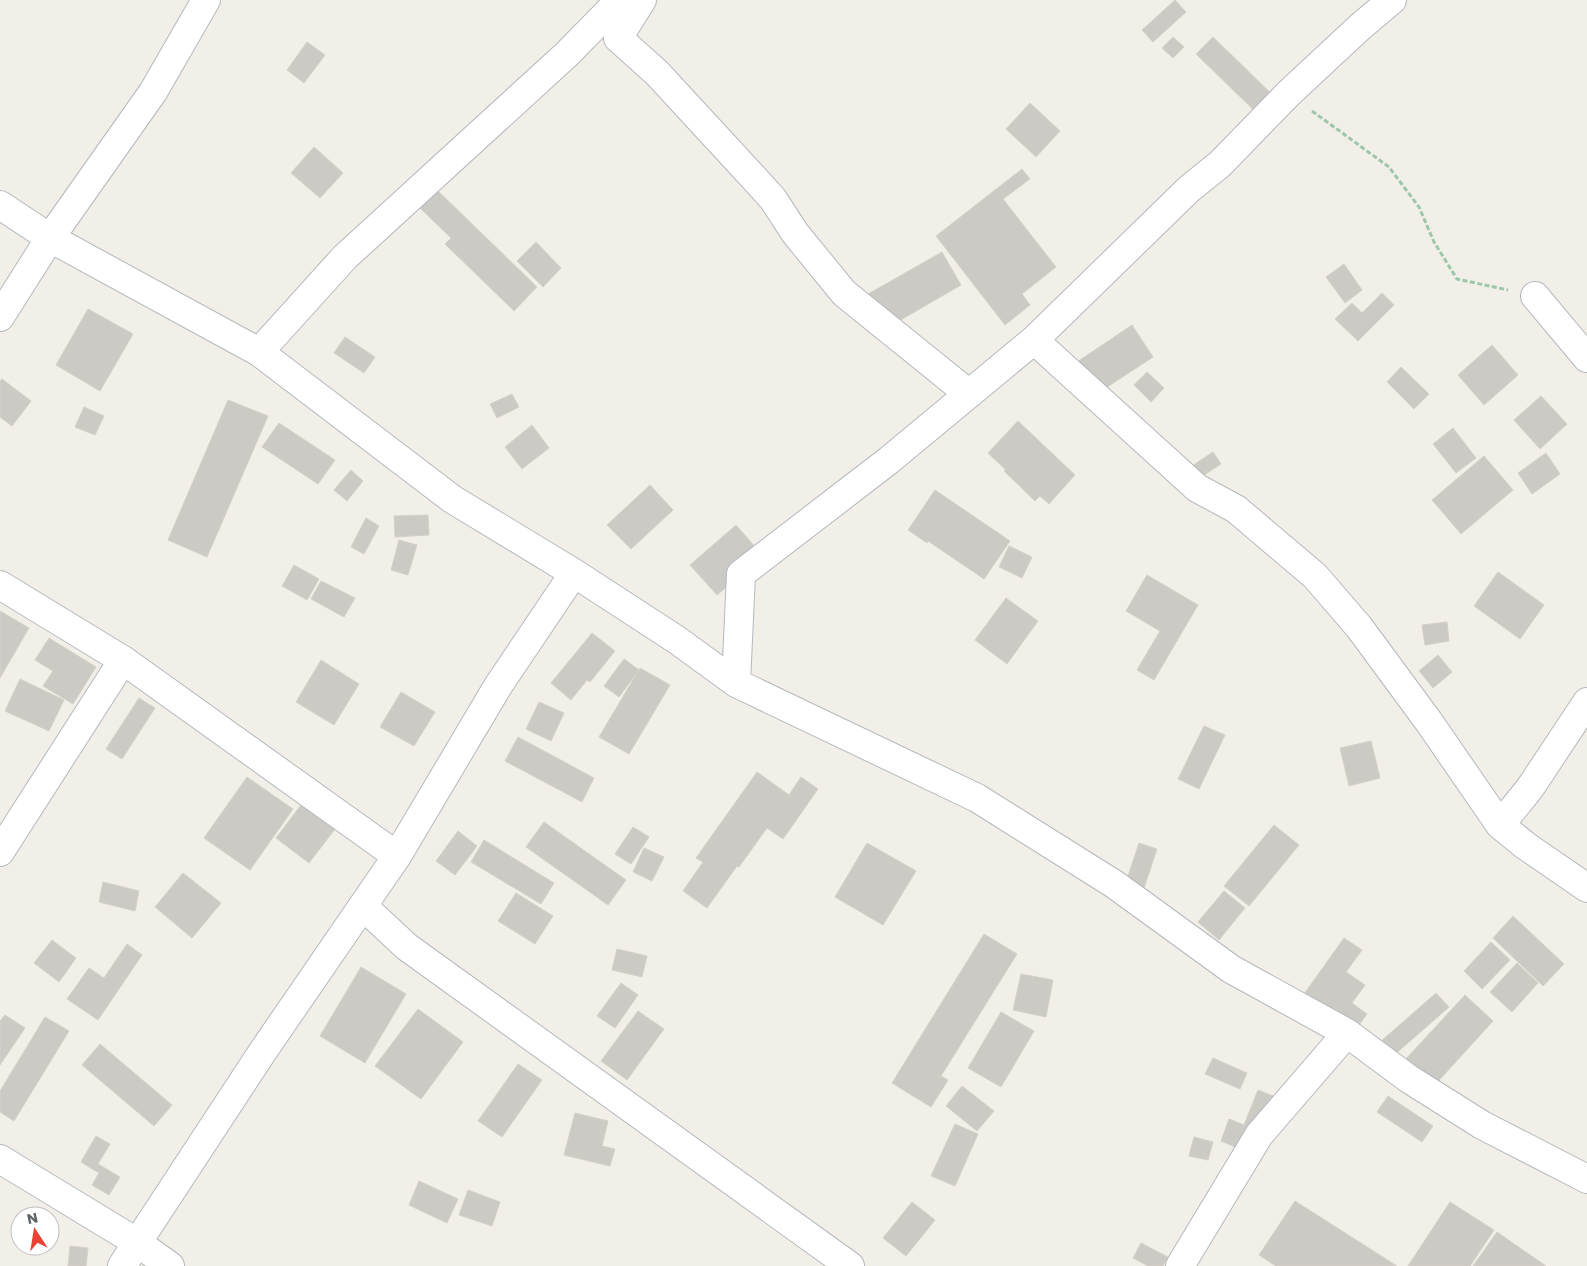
<svg xmlns="http://www.w3.org/2000/svg" width="1587" height="1266" font-family="Poppins,sans-serif">
<style>
.building{fill:#cccac5;stroke:#d6d1c6}
.lines{fill:none;stroke-linecap:round;stroke-linejoin:round}
.street-casing{stroke:#b5b8bc;stroke-width:30}
.path{stroke:#9cc7a9;stroke-width:3;stroke-dasharray:5 2.5;stroke-linecap:butt}
.street{stroke:#fff;stroke-width:28}
</style>
<rect width="100%" height="100%" fill="#f1efe8"/>
<!-- building -->
<path class="building" d="M1175 0 1186 12 1153 42 1142 30Z
M1173 37 1184 47 1173 58 1162 48Z
M1213 37 1280 102 1263 119 1196 54Z
M307 42 325 55 304 83 287 70Z
M1030 103 1060 131 1036 157 1006 129Z
M314 147 343 173 320 198 291 173Z
M1022 169 1030 179 1003 199 1056 267 1022 294 1030 305 1005 325 936 236Z
M436 189 537 287 514 311 445 244 451 238 419 207Z
M536 242 561 268 543 287 517 261Z
M942 252 961 285 880 332 861 298Z
M1344 264 1362 290 1345 303 1326 277Z
M1382 293 1394 305 1358 341 1335 319 1352 303 1362 313Z
M88 309 133 334 100 391 56 365Z
M1132 325 1153 357 1089 399 1068 368Z
M345 337 375 357 364 373 334 353Z
M1492 345 1518 375 1484 405 1458 375Z
M1401 367 1429 394 1414 409 1387 382Z
M1147 372 1164 388 1151 402 1134 385Z
M2 379 31 401 12 426 0 417V381Z
M512 394 519 407 497 418 490 404Z
M1541 396 1567 424 1540 449 1514 420Z
M228 400 268 416 207 557 168 540Z
M84 407 104 416 95 435 75 427Z
M1018 421 1075 475 1049 504 1040 496 1035 501 1004 471 1006 470 988 453Z
M279 423 335 460 318 484 262 447Z
M532 425 549 448 522 469 505 447Z
M1453 428 1476 458 1456 473 1433 444Z
M1213 452 1221 464 1181 490 1174 478Z
M1546 453 1560 474 1532 494 1518 473Z
M1484 456 1513 490 1461 534 1432 500Z
M351 470 363 481 347 501 334 490Z
M650 485 673 510 631 549 607 525Z
M935 490 1010 541 984 579 928 541 927 543 908 530Z
M428 515 429 535 395 537 394 516Z
M366 518 379 526 364 554 351 547Z
M736 525 763 556 717 595 690 565Z
M399 540 417 545 408 575 391 570Z
M1009 546 1032 557 1022 578 999 567Z
M294 565 319 579 307 600 282 586Z
M1498 572 1544 605 1520 639 1474 606Z
M1147 575 1198 605 1154 680 1137 670 1160 631 1126 611Z
M321 581 355 598 344 617 311 599Z
M1006 598 1038 621 1007 664 975 640Z
M0 611 29 628 0 678Z
M1447 622 1449 641 1425 645 1422 625Z
M592 633 615 651 590 682 587 680 571 700 551 683Z
M49 638 96 667 73 704 43 686 53 671 35 660Z
M1438 655 1452 672 1433 688 1419 671Z
M624 659 639 670 619 697 604 686Z
M321 660 359 684 334 725 296 702Z
M640 668 670 685 629 754 599 737Z
M20 679 64 700 49 731 5 711Z
M401 692 435 712 414 746 380 727Z
M139 698 155 708 122 759 106 749Z
M539 702 564 713 551 741 526 729Z
M1204 726 1225 735 1199 789 1178 779Z
M518 737 594 778 582 802 505 761Z
M1371 741 1380 778 1349 786 1340 748Z
M757 772 789 795 801 777 818 789 783 839 767 828 739 867 737 866 707 908 683 891 703 862 696 858Z
M247 777 293 809 250 870 204 838Z
M301 805 335 829 309 863 276 838Z
M544 822 626 880 608 905 526 847Z
M1274 825 1299 845 1249 906 1224 886Z
M633 827 649 837 631 864 615 854Z
M458 831 477 846 455 875 436 861Z
M484 840 554 883 541 904 471 862Z
M867 843 916 871 883 925 835 897Z
M1139 843 1157 849 1144 888 1126 882Z
M644 848 664 857 652 881 633 872Z
M183 873 221 903 192 938 155 907Z
M103 882 139 891 135 911 99 902Z
M1224 891 1245 908 1219 940 1198 922Z
M516 893 553 916 535 944 498 921Z
M1513 916 1564 964 1543 986 1493 938Z
M984 934 1017 954 941 1076 948 1080 931 1107 892 1083Z
M1344 938 1362 950 1346 972 1365 985 1352 1003 1367 1014 1353 1033 1302 997Z
M52 940 76 958 59 982 34 963Z
M1491 942 1510 960 1482 989 1464 971Z
M127 944 142 955 98 1020 67 999 89 968 104 978Z
M617 949 647 956 642 977 612 970Z
M1517 963 1538 983 1512 1012 1490 992Z
M361 967 406 994 365 1063 320 1036Z
M1021 974 1053 980 1046 1017 1013 1010Z
M621 983 638 995 615 1028 597 1016Z
M1436 993 1449 1007 1392 1057 1379 1043Z
M1465 995 1493 1021 1433 1087 1404 1061Z
M418 1009 463 1042 421 1099 375 1066Z
M638 1011 664 1029 627 1080 601 1061Z
M1001 1012 1034 1031 1001 1087 968 1068Z
M5 1015 25 1028 0 1065V1021Z
M45 1017 69 1031 14 1121 0 1112V1091Z
M100 1044 172 1105 154 1126 82 1065Z
M1213 1058 1247 1073 1240 1089 1205 1074Z
M518 1064 542 1080 502 1137 478 1121Z
M962 1086 994 1111 977 1131 946 1106Z
M1258 1090 1273 1096 1249 1153 1221 1141 1229 1119 1244 1125Z
M1388 1096 1433 1126 1422 1142 1377 1112Z
M575 1113 608 1121 602 1146 615 1149 610 1166 564 1155Z
M955 1124 978 1134 955 1186 931 1176Z
M96 1136 110 1144 98 1164 120 1177 109 1195 92 1185 99 1173 81 1162Z
M1194 1137 1213 1142 1208 1160 1189 1156Z
M419 1181 458 1199 447 1223 409 1205Z
M468 1190 500 1202 492 1226 459 1215Z
M1295 1201 1397 1266H1276L1259 1255Z
M912 1202 935 1220 906 1256 883 1238Z
M1450 1202 1494 1230 1470 1266H1408Z
M1497 1232 1546 1266H1473Z
M1141 1243 1168 1257 1163 1266H1148L1133 1258Z
M70 1246 88 1248 86 1266H68Z"/>
<g class="lines">
<!-- street casing -->
<g class="street-casing">
<path id="street" d="M642 0 618 38 657 73 753 177 773 199 795 233 844 293 969 394
M0 205 50 238 259 352 452 499 574 573 677 640 736 683 977 798 1114 884 1231 969 1347 1033 1409 1079 1482 1125 1587 1179
M1535 296 1587 358
M0 317 50 238 153 92 206 0
M1034 340 1197 488 1236 509 1315 576 1359 627 1429 722 1500 825 1526 846 1587 888
M259 352 345 257 567 54 620 0
M0 585 123 660 397 856
M736 683 741 574 888 461 1034 340 1189 189 1220 164 1288 94 1361 26 1392 0
M1500 825 1530 788 1587 702
M0 852 123 660
M364 907 407 947 850 1266
M0 1159 138 1243 170 1266
M122 1266 263 1051 397 856 498 686 574 573
M1180 1266 1259 1135 1347 1033"/>
</g>
<!-- path -->
<path class="path" d="M1312 111 1389 167 1419 207 1434 242 1457 279 1508 290"/>
<!-- street -->
<use href="#street" class="street"/>
</g>
<!-- north arrow -->
<g transform="translate(35 1231) rotate(348)"><circle r="24" fill="#ffffff" stroke="#bfc1c3"/>
<path d="M0-4L9 19L0 12L-9 19Z" fill="#ea4335"/>
<text y="-8" font-size="14" font-weight="bold" text-anchor="middle" fill="#5f6368">N</text>
</g>
</svg>
